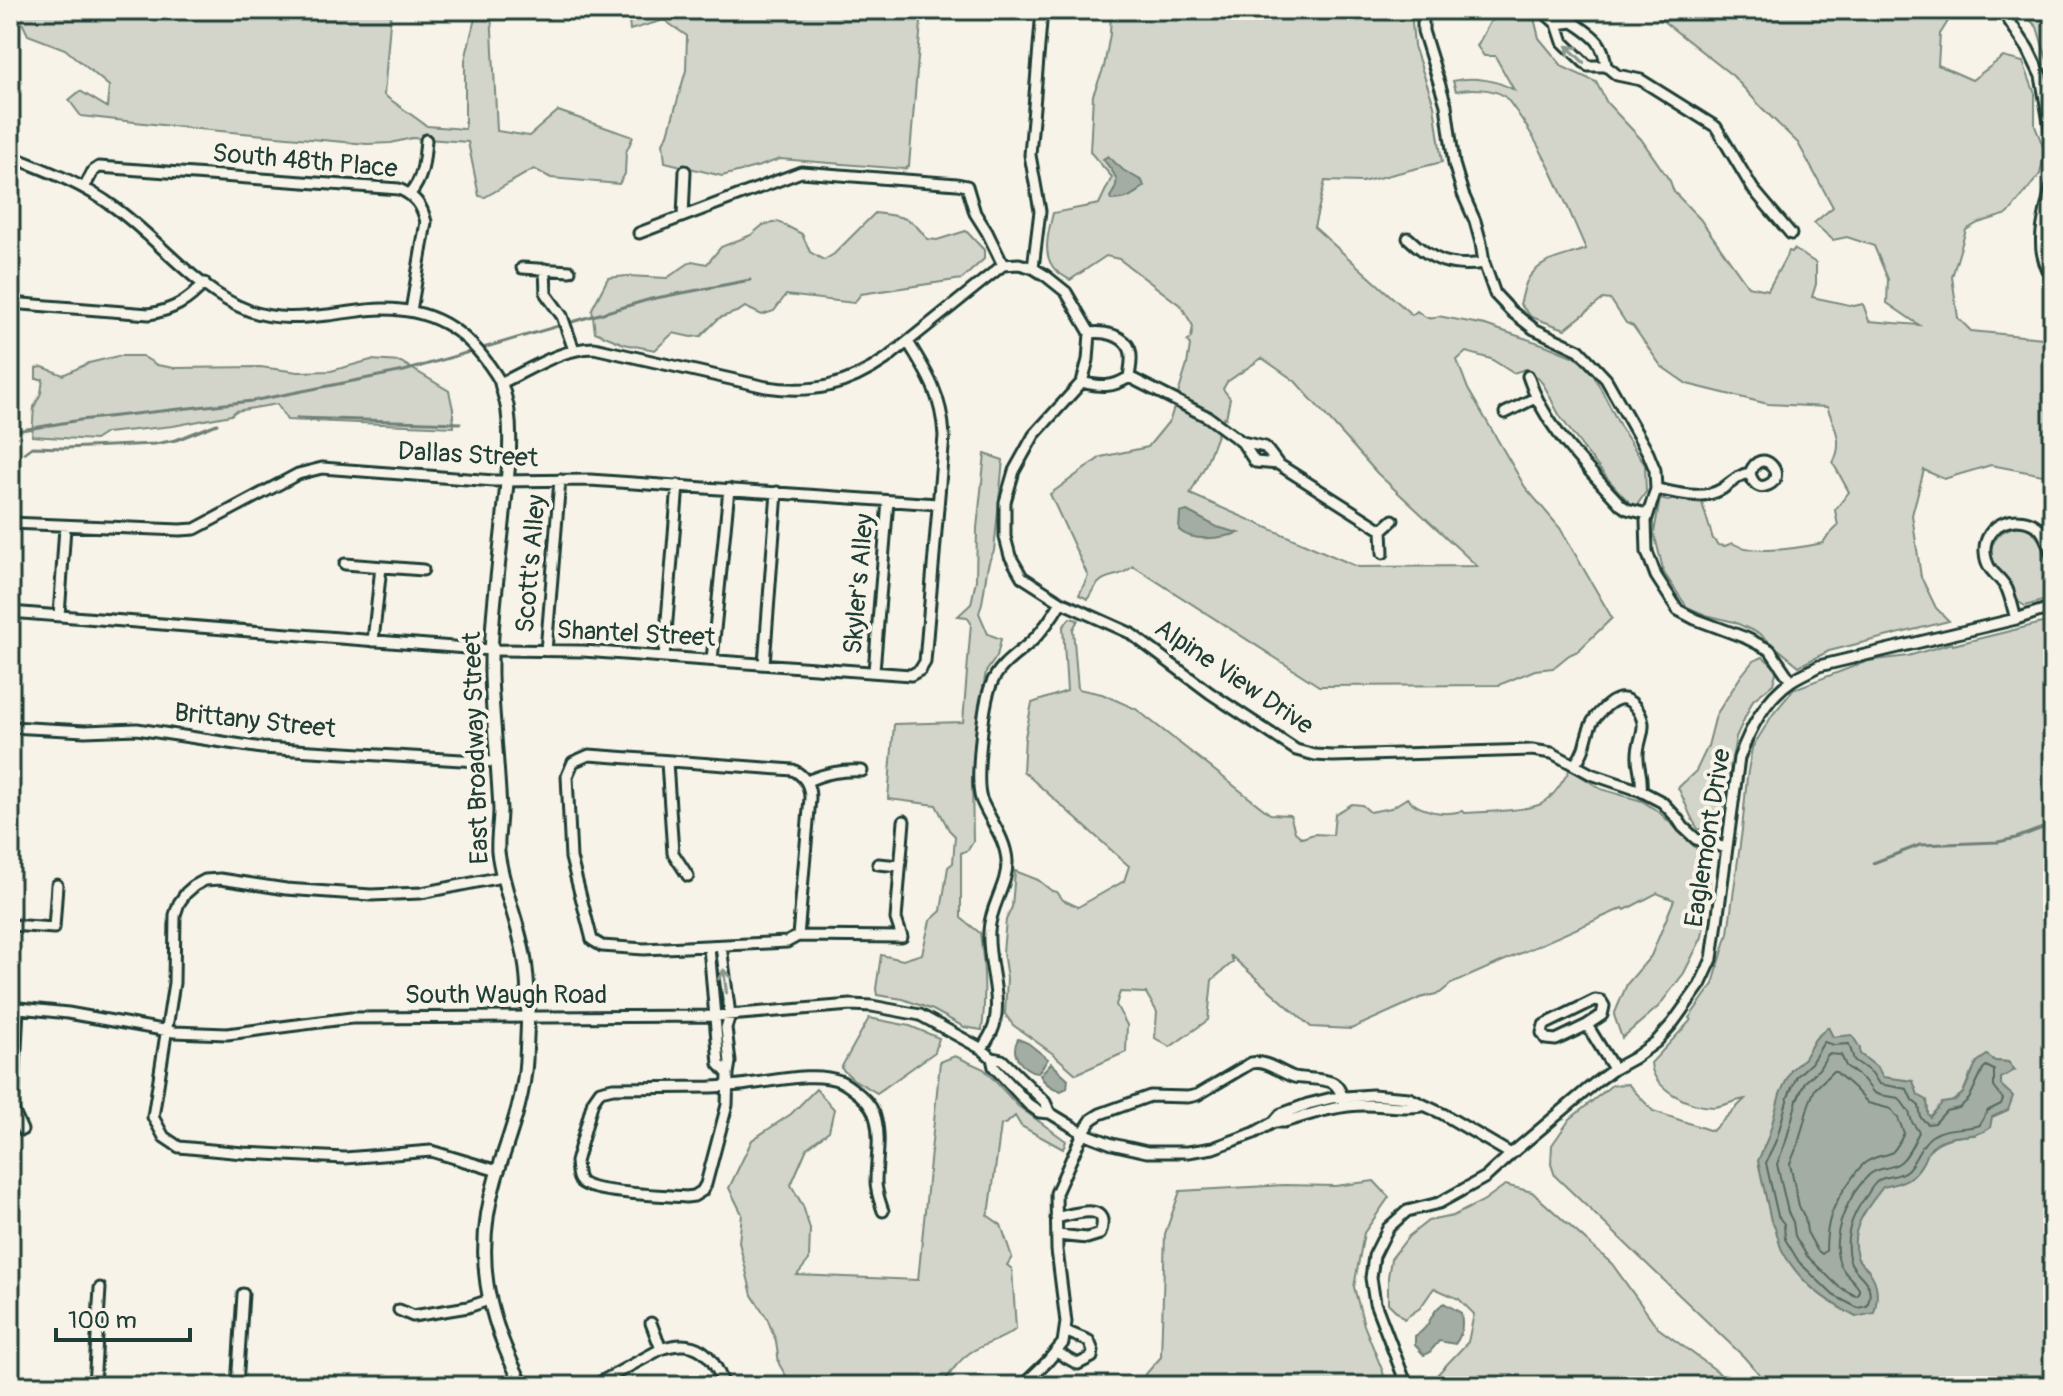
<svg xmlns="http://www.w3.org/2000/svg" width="2063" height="1396" font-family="Pangolin,sans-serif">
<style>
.green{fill:#d3d5ca;stroke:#79897f;stroke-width:2;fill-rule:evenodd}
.water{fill:#a4ada3;stroke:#6f8077;stroke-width:2}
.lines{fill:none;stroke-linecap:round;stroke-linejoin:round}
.shore{stroke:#546a60;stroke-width:2}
.stream{stroke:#6f8077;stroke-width:3}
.minor-casing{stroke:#1f3d34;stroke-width:15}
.tertiary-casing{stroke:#1f3d34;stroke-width:17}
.minor{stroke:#f7f3e8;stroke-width:9}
.tertiary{stroke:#f7f3e8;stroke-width:11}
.oneway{stroke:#8b988e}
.labels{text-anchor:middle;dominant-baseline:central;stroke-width:8;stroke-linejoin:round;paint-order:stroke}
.street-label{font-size:26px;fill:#1f3d34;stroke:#f7f3e8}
</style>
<rect width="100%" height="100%" fill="#f7f3e8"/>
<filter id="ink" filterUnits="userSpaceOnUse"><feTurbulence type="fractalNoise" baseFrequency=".0125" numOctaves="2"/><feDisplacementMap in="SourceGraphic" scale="16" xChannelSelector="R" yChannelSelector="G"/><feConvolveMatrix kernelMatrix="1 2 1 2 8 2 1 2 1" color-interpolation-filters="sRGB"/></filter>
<g filter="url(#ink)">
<!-- green -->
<path class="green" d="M16 10H391L384 95 427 126 465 129V60L476 14 482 10H491L497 131 529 136 558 111 633 137 626 152 625 174 619 184 551 178 534 169 485 197 479 196 468 142 412 138 391 143 367 144 198 129 81 116 69 100 80 91 107 107 109 86 65 49 28 35Z
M628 10H881L897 15 901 10H922L909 166 905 169 780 159 760 166 722 176 665 162 663 143 668 134 686 70 687 36 664 20 630 30Z
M1111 10H1411L1414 46 1434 105 1442 162 1362 182 1325 181 1314 227 1412 315 1417 311C1424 316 1430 322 1438 316L1485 325 1545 345 1572 356 1590 368 1620 426 1645 465 1646 492 1635 508C1608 482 1584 450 1562 419 1548 399 1549 382 1526 369L1513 373 1491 359 1466 352 1457 360 1468 389 1525 487 1560 528 1612 618 1578 651 1569 655 1553 668 1535 670 1499 685 1319 686 1133 566C1115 583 1103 567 1088 599L1079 595 1088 576 1050 494 1101 457 1148 447 1170 420 1187 365 1190 345 1187 341 1191 338 1193 326 1181 306 1119 259 1106 256 1070 280C1064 276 1057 273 1053 267 1042 253 1049 229 1053 213L1099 204 1112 177 1090 152 1093 95 1104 67 1110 34ZM1262 358 1295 381 1377 473 1477 566 1358 567 1190 494 1205 466 1224 417 1226 418 1230 398 1223 389 1227 382Z
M1502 10H1532L1539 38 1563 67 1596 82 1607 103 1641 139 1670 181 1674 192 1700 219 1748 286 1768 290 1789 251 1792 252 1794 249 1816 263V284L1812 297 1854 306 1863 304 1869 321 1919 325 1887 303 1888 279 1874 246 1847 237 1833 240 1814 223 1833 207 1798 143 1762 108 1733 76 1649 10H1955L1940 34 1938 65 1972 80 2003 57 2023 62 2035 94V126L2045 151 2040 174 2008 214 1978 223 1966 230 1952 277 1958 318 1971 331 2053 339V477L1991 465 1944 479 1924 470 1912 515 1921 577 1936 608 1949 621 1829 651 1799 666 1760 634 1734 622 1706 615 1687 607 1664 573 1654 533 1660 499 1668 501 1675 499 1702 503 1713 539 1718 545 1725 546 1732 543C1754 556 1799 548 1823 543L1826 538 1838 526 1835 510 1849 492 1833 463C1844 443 1835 427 1827 407L1768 404 1687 384 1661 366 1633 326 1626 323 1611 300 1603 299 1565 329 1531 317 1520 304C1523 296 1523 288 1528 279 1541 258 1566 257 1586 249 1565 202 1546 152 1516 111 1512 106 1509 100 1504 96 1493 88 1469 88 1456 91L1453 81C1473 76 1497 80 1514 90L1495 56H1484L1477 46 1490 22 1497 18Z
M2020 10H2053V79L2037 27Z
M875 213C901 216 911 216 927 239L937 240 966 231 984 250V259L962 279 861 294 854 303 786 295 774 311 762 315 745 307 739 311 719 318 701 336 691 337 673 333 655 350 624 344 595 332 592 309 608 278 627 276 667 278 692 261 707 264 721 247 751 235 763 225 779 222 802 234 810 252 824 260 834 254Z
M118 356H142L157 365 174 368 260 367 298 372 331 371 371 360 401 362 449 391 453 409 454 427 287 420 277 404 236 411 231 415 173 426 106 433 95 440 32 436 34 407 41 393 43 379H36V368L43 367 63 375 89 363Z
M985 454 1003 460 994 551C983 569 987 593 979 613L988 634 1001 639 997 656 986 672 980 705 972 778 973 842 968 850 961 853V918L980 933C985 966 986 997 982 1030L964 1027 933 1010 903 999 877 995 876 989 881 955 903 960 922 954 930 921 941 911 948 867 953 863 955 836 949 830 936 805 888 799 894 724 963 722 971 623 967 617 958 616 971 604 976 580 977 528Z
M2023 526 2032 531 2043 544 2044 554 2053 570V598L2025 606 2017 601 2013 587 1996 569 1990 550C1996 534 2005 527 2023 526Z
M1070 618 1078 620 1073 629 1078 689 1102 694 1136 709 1270 814 1290 815 1295 832 1302 838 1314 834 1333 835 1335 814 1352 804 1362 805 1370 812 1391 808 1407 798C1420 812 1444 816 1462 811L1464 813C1481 812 1528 811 1541 804 1555 796 1562 782 1570 769L1601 789 1642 801 1659 812 1697 849 1708 855 1710 888 1702 937 1684 973 1658 1007 1622 1038 1614 1015 1627 984 1651 956 1674 900 1657 893 1625 910 1623 908 1451 984 1440 993 1420 998 1351 1029 1311 1027 1230 955 1233 962 1212 980 1208 1020 1170 1047 1155 1038 1157 1012 1146 993 1120 992 1116 1005 1127 1025 1126 1052 1076 1074 1052 1053 1013 1025 1005 1014 1007 978 1003 952 1006 920 1012 907 1015 871 1038 880 1052 891 1057 892 1063 900 1078 907 1124 881 1129 866 1023 771 1025 737 1032 703 1067 691 1063 627Z
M2053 618V1386H1770L1743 1356 1555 1176 1551 1164 1552 1145 1570 1119 1612 1085 1628 1084 1653 1111 1712 1131 1745 1099C1736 1100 1724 1106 1714 1107 1690 1107 1653 1090 1651 1063L1691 1020 1689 1018 1713 984 1728 933 1742 830 1747 777 1752 748 1773 714 1794 689 1868 661 1908 656 1952 643 1953 645 2042 623ZM1995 1061 2008 1062 2014 1070 2001 1078C2002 1102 1991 1118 1975 1135 1958 1136 1942 1137 1929 1150L1927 1100 1928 1114 1931 1118 1963 1093 1970 1075Z
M1763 657 1777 669 1773 684 1753 700 1736 737 1722 816 1713 830 1698 829C1689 817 1686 802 1678 788L1696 771 1708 746 1716 715 1741 676 1753 661Z
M869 1018 910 1026 939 1038 935 1052 877 1093 853 1079 841 1068Z
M955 1056 984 1069 1018 1106 1066 1141 1063 1149 1021 1126 1015 1116 1007 1123 1001 1125 990 1208 987 1215 1001 1225 1012 1257 1007 1265 1012 1269 1016 1329C1003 1340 985 1343 971 1352 958 1361 950 1373 942 1386H792L779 1364 776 1341 767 1318 752 1295 739 1242 742 1214 729 1188 752 1140 791 1114 816 1089 834 1109 829 1131 807 1148 791 1185 803 1206 810 1229 809 1260 797 1275 918 1280 940 1062Z
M1374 1181 1389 1197 1364 1233 1354 1287 1364 1325 1383 1372 1386 1386H1133L1138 1383 1161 1357 1165 1234 1180 1191 1284 1185 1335 1186Z
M1505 1185 1532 1192 1612 1264 1658 1328 1717 1371 1730 1386H1431L1434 1378 1468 1342 1474 1314 1459 1299 1434 1288 1420 1308 1404 1319 1388 1303V1277L1391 1259 1409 1236 1428 1221 1453 1216 1483 1201Z"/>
<!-- water -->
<path class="water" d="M1108 156 1123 170 1142 181 1144 186C1135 195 1124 201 1111 200L1110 197C1123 179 1114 174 1103 159Z
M1187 511 1217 527 1239 533C1222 538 1193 543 1179 530L1180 513Z
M1828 1027 1833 1037 1852 1035 1860 1048V1054L1878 1068 1883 1077 1913 1081 1918 1095 1927 1100 1928 1114 1930 1117 1942 1103 1955 1101 1963 1093 1977 1062 1987 1055 1995 1061 2008 1062 2015 1070 2001 1078V1085L2013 1096 2008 1110 1992 1117 1990 1128C1974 1140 1951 1132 1935 1144 1930 1148 1927 1154 1924 1160 1915 1179 1902 1183 1883 1187 1868 1206 1848 1230 1857 1256 1858 1262 1865 1266 1869 1271 1879 1284 1878 1297 1874 1313L1856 1317C1824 1300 1799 1282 1782 1250 1777 1240 1778 1229 1771 1221L1758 1161 1769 1135 1780 1094 1791 1070 1804 1058 1815 1039Z
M1018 1039 1028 1043 1048 1059 1038 1073C1022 1069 1009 1055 1018 1039Z
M1051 1063 1068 1079 1067 1088 1061 1091C1052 1088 1044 1084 1040 1075Z
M1444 1303 1461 1313C1463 1324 1463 1335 1455 1344L1439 1341 1429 1353 1424 1355 1415 1345V1336C1432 1327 1429 1312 1444 1303Z"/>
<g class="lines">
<!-- shore -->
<path class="shore" d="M1824 1042 1834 1045 1849 1044 1854 1060 1872 1073 1879 1084 1907 1089 1912 1100 1919 1106 1921 1118 1928 1124 1935 1123 1946 1111 1959 1108 1969 1099 1983 1069 1986 1066 1994 1070V1087L2003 1099 2001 1104 1987 1111 1980 1125C1965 1130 1947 1126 1932 1136 1920 1144 1917 1160 1907 1170 1898 1178 1888 1175 1879 1180 1874 1183 1870 1190 1867 1195 1853 1213 1844 1234 1849 1258 1853 1277 1878 1279 1867 1306L1858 1308 1833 1295 1799 1262 1785 1239 1784 1224 1778 1216 1766 1163 1777 1138 1788 1097 1797 1076 1811 1063Z
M1828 1054 1841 1055 1846 1066 1864 1080 1873 1092 1879 1095 1899 1098 1909 1112 1912 1122 1919 1132C1914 1142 1908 1157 1899 1163 1891 1169 1879 1167 1870 1174 1849 1193 1829 1236 1840 1264 1844 1274 1854 1280 1859 1289V1294L1856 1296 1839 1287 1807 1256 1795 1236 1793 1222 1788 1212 1777 1164 1786 1141 1797 1100 1805 1082 1819 1069Z
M1832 1072H1836L1854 1088 1868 1103 1891 1109 1898 1118 1904 1133C1889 1165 1889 1148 1866 1162 1859 1167 1855 1174 1850 1181 1833 1204 1826 1221 1826 1251L1822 1254 1817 1250 1807 1232 1805 1218 1799 1206 1790 1164 1798 1144 1809 1104 1815 1089Z"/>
<!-- stream -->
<path class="stream" d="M297 418 460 423
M10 432 80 420 252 401 404 371 651 299 750 280
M24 453 32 447 65 448 155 444 176 440 217 424
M1873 863 1920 845 1998 842 2016 838 2053 824"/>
<!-- minor casing -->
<g class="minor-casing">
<path id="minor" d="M1423 10V31L1446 105 1454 164 1463 194 1475 221 1481 243 1484 263 1495 294 1511 311 1534 329 1579 350 1606 379 1648 453 1655 470 1656 489 1646 521 1647 552 1656 576 1678 610 1695 619 1746 638 1770 650 1791 681
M1546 10 1548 16 1557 24 1563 42 1588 66H1606L1617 75 1641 80 1716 127 1753 189 1791 234
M2002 10 2028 49 2041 76 2053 145
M1557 24 1573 22C1593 36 1603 40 1606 66
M10 156C46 170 83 184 114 207 160 240 196 291 250 311 276 320 301 318 328 315 347 313 365 309 383 309 440 309 473 336 501 383 529 370 562 348 594 348L766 387C813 394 847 386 886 359L1003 265 1019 264 1033 268 1046 276 1066 292 1090 333 1088 360 1082 382 1034 435 1014 471 1005 502V537L1010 556 1022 577 1061 602 1130 633 1210 693 1296 750 1315 755 1333 756 1532 750 1552 753 1591 774 1641 791 1662 802 1677 818 1683 827 1696 839 1726 848
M2053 181C2046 212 2031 249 2053 278
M84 188 93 171 99 167 399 189C415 196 422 205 426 222L411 311
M410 194C424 177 424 160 426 140
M683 216 685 171
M639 233 801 172 957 184 967 186 975 213 987 232 1003 265
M1408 238C1432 261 1451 268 1484 263
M522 268 570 271
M1033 268 1040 211 1030 155 1042 10
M545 269 546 294 562 316 574 350
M10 303 149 314C172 310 188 302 204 283
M1528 376C1544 427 1585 465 1621 505L1627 509 1647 514
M1129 377 1208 417 1242 442 1255 462 1278 464
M1082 382C1100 387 1113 388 1129 377 1130 369 1133 358 1130 350 1125 335 1103 331 1090 333
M1505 413 1535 398
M1242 442 1265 447 1278 464 1382 530 1383 553
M1656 489C1678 493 1702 501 1722 489 1732 482 1738 475 1750 473 1761 444 1789 476 1768 485 1758 490 1752 482 1750 473
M10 523 180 530 195 529 298 474 322 468 494 481 590 480 937 504
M1382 530 1393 520
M345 564 423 570
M10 612 491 650 583 651 911 675 920 670 925 662 944 436C942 397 928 374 908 342
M59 616 65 527
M2016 619C2013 609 2011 598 2007 589 1999 574 1986 572 1985 552 1983 523 2020 510 2040 529 2046 535 2049 549 2053 557
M373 641 381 567
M546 651 560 480
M664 657 678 485
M712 660 729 489
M764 664 777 492
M874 671 888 501
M10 727 85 731 137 729 262 748 495 762
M589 755 793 770C805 776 810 785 810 798L798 936 787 942 644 949 602 946 592 940 571 858 567 776 573 762Z
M667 762 673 853 688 876
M1575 764C1579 759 1582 754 1584 748 1587 738 1588 727 1595 718 1600 712 1610 701 1619 699 1631 697 1641 712 1643 723 1644 733 1638 743 1638 754 1637 767 1643 774 1641 791
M807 781C826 773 841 770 862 771
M878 864 900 866
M10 925 54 928 57 885
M798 936 902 937 896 919 904 821
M721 946 730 1015 726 1028 730 1062 728 1074 727 1105 706 1184 702 1191 694 1196 686 1197C666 1195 590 1194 580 1181 576 1176 577 1168 576 1162L593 1101 600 1091 613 1088 711 1087C724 1086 736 1086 748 1084 775 1081 815 1071 840 1081 847 1084 854 1090 860 1095 868 1102 874 1110 876 1120 881 1140 876 1161 876 1182 876 1192 880 1202 883 1211
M709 947 719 1064 728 1074
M10 1007 68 1013 174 1032 227 1034 351 1018 716 1016 851 1005 872 1006 920 1015 982 1049 992 1058 1002 1060 1045 1102 1050 1113
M18 1008 13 1110 22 1130
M1587 1025 1556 1040 1546 1039 1542 1033 1544 1025 1595 1000 1601 1001 1604 1006 1602 1015 1587 1025 1614 1069
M982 1049C987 1040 994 1031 995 1022 1001 992 987 961 989 931 990 906 1008 885 1007 861 1006 839 989 819 981 799 975 781 983 704 991 685 999 664 1017 655 1032 641 1043 630 1053 616 1061 602
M992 1058 994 1067 1028 1104 1039 1112 1050 1113 1083 1133 1112 1144 1147 1152H1188L1213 1148 1254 1133 1274 1122 1281 1114 1308 1104 1332 1098 1372 1095 1409 1098 1443 1114 1511 1154
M1274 1122H1284C1311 1114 1337 1105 1365 1105 1384 1105 1402 1109 1422 1106
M498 1171 431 1151 345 1158 243 1153 179 1147 164 1137 153 1117 174 983 175 915 179 903 186 893 194 886 205 880 220 879 286 889 371 895 421 893 502 877
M1056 1218C1074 1214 1112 1200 1100 1234L1087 1238 1057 1235
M399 1310 413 1316 468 1307 489 1300
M651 1323 661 1349
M1056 1352 1078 1364 1092 1357 1093 1351 1089 1341 1065 1331
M94 1386 100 1288
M237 1386 243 1294
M593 1386 661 1349C696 1337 713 1353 724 1386
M1022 1386 1047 1362 1063 1343 1066 1322 1057 1250 1056 1193 1083 1133 1092 1119 1100 1114 1150 1096 1188 1097 1197 1095 1251 1063C1267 1060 1279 1072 1294 1077 1304 1079 1325 1078 1333 1083 1340 1087 1343 1098 1345 1106
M1407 1386 1375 1303 1371 1278 1374 1256 1388 1228 1407 1211 1439 1203 1486 1177 1511 1154 1595 1083 1614 1069 1634 1058 1656 1042 1672 1024 1700 985 1712 959 1739 758C1750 729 1765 699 1791 681 1800 675 1810 671 1819 666L2016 619 2053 607"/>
</g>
<!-- tertiary casing -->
<g class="tertiary-casing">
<path id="tertiary" d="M501 383C503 392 507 402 508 412 512 441 508 473 505 503 500 560 490 619 491 677 493 722 498 766 500 810 500 824 497 838 498 852 503 892 522 929 526 969 530 999 527 1030 526 1060 524 1100 508 1139 496 1177 473 1254 486 1316 523 1386"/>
</g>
<!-- minor -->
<use href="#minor" class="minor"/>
<!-- tertiary -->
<use href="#tertiary" class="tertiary"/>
</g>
<!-- one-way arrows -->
<defs><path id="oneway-shaft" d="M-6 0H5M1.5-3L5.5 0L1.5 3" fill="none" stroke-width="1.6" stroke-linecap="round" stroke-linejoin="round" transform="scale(2)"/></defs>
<g class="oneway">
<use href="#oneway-shaft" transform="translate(1575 54) rotate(-136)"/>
<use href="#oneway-shaft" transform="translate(725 981) rotate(-97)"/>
</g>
</g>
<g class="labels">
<!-- street labels -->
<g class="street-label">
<text transform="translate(305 161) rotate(5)">South 48th Place</text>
<text transform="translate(468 455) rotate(3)">Dallas Street</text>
<text transform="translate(531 564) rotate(-85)">Scott's Alley</text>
<text transform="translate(859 584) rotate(-85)">Skyler's Alley</text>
<text transform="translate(636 634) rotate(3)">Shantel Street</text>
<text transform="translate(1234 677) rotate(34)">Alpine View Drive</text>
<text transform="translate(255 721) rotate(6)">Brittany Street</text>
<text transform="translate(476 748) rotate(-92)">East Broadway Street</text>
<text transform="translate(1708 838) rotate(-81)">Eaglemont Drive</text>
<text x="506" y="995">South Waugh Road</text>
</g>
</g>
<!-- margin -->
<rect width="2063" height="1396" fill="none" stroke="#f7f3e8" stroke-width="40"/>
<rect x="20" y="20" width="2023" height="1356" fill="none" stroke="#1f3d34" stroke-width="3" filter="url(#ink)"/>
<!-- scale -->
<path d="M56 1328v12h134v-12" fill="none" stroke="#1f3d34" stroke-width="4"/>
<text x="68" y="1328" font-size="24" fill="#1f3d34" stroke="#f7f3e8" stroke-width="6" paint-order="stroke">100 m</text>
</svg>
